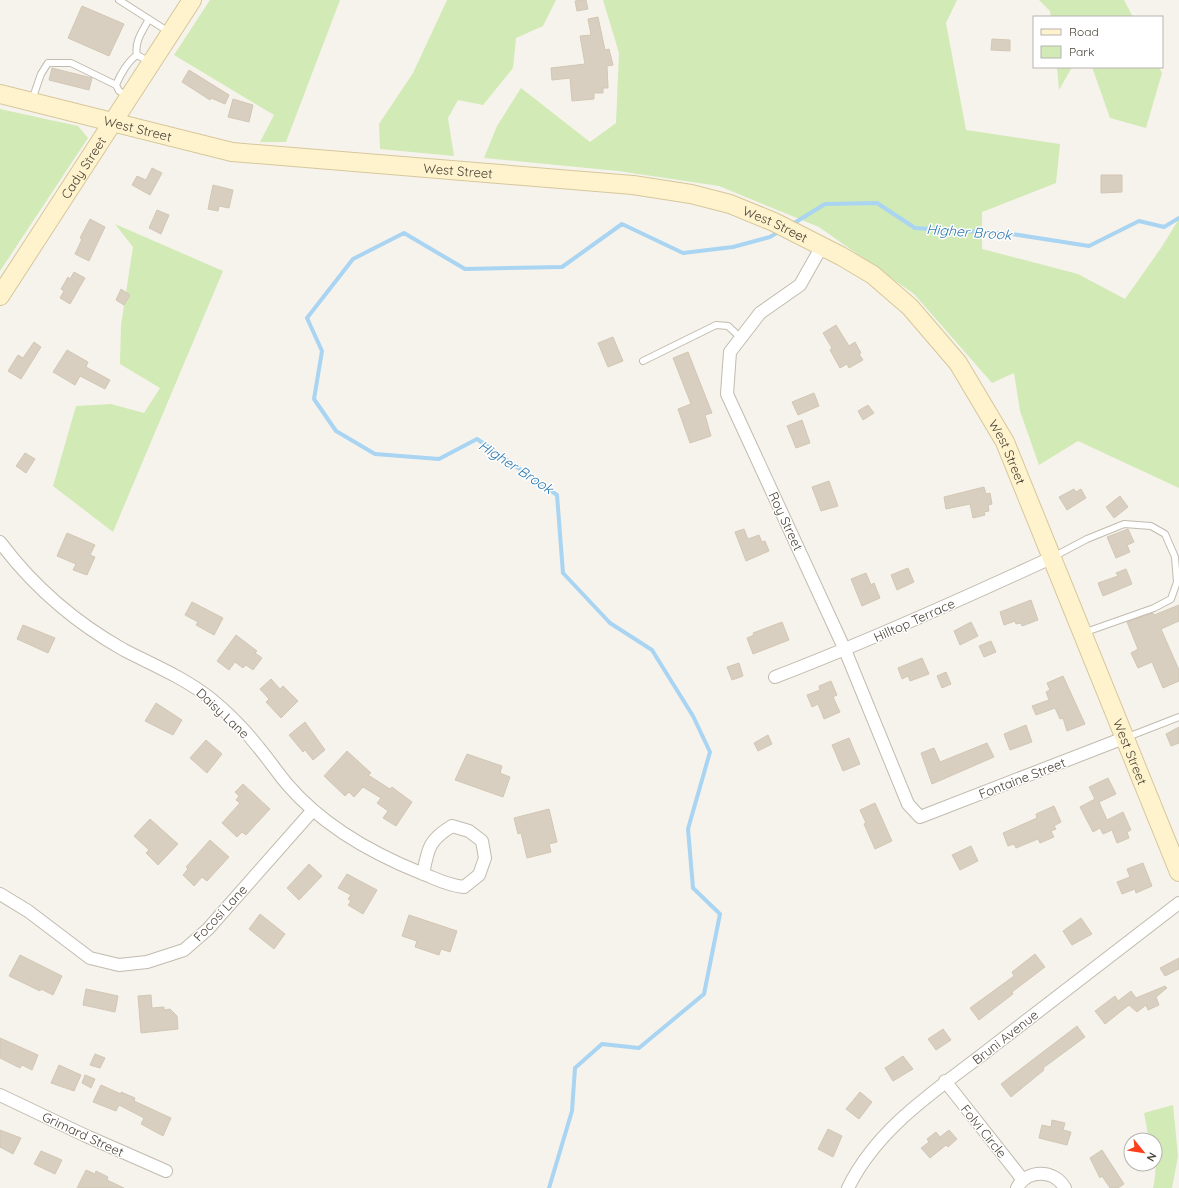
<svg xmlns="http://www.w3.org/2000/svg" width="1179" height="1188" font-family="Quicksand,sans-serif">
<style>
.green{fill:#d2eab5}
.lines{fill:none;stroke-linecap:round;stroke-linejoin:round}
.stream{stroke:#a9d4f2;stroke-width:4}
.building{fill:#d8cfc1;stroke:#d3c7b4}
.lane-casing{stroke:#c2bbae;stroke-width:8}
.street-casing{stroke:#c2bbae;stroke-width:14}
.secondary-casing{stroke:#d6c79b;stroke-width:20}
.lane{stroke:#fff;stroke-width:6}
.street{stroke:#fff;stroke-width:12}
.secondary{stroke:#fff3cd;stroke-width:18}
.labels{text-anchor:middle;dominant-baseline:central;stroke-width:3;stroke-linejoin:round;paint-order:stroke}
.street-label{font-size:13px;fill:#4b4439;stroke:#fff}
.water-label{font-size:14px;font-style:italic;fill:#2e7ab2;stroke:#fff}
</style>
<rect width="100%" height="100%" fill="#f6f3ec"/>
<!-- green -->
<path class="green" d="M210 0H340L286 142H260L274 115 174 55Z
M447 0H556L543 26 516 38 513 68 483 105 458 100 448 118 454 156 380 149 379 124 413 73Z
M603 0H957L946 23 966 130 1060 144 1056 183 982 212V249L1078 274 1125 299 1161 248 1179 219V488L1078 441 1039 465 1020 411 1014 373 992 383 914 294 819 227 719 186 618 171 484 158 497 126 521 88 590 142 616 123 619 53Z
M1039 0H1124L1133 17H1051L1050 11Z
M1057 67H1072L1059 90Z
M1092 67H1159L1162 73 1146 128 1110 118Z
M0 109 78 126 88 138 0 271Z
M115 224 223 271 113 532 53 486 76 406 111 404 144 413 160 388 120 364 121 325 133 247Z
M1173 1105 1178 1156 1172 1188H1153C1157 1172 1155 1157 1155 1140H1149L1144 1113Z"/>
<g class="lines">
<!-- stream -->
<path class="stream" d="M791 225 825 204 877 203 915 228 1012 234 1089 246 1139 221 1164 227 1179 218
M549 1188 572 1111 575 1068 602 1044 639 1048 704 994 720 914 693 888 688 829 710 752 693 716 652 650 610 623 563 573 557 495 477 439 439 459 375 454 336 431 314 399 322 351 307 318 353 259 404 233 465 269 562 267 622 224 683 253 733 247 770 237 780 231"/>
</g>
<!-- building -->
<path class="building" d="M581 0H586L588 9 577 11 575 1Z
M82 6 124 24 109 56 68 38Z
M598 17 605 50 609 49 613 65 607 66 608 88H603V93H594V99L572 101 570 78 552 80 551 68 585 64 580 36 591 35 588 19Z
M992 39 1010 40V51L991 50Z
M52 68 92 78 89 90 49 80Z
M189 70 229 95 225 104 211 98 210 100 182 82Z
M233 99 253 105 249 122 228 117Z
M152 168 162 173 150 195 132 185 137 176 146 180Z
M1101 175H1122V192L1101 193Z
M213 185 233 190 229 208 219 206 218 211 208 209Z
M157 210 169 215 161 234 149 228Z
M90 219 105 227 89 261 75 254 82 239 80 238Z
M74 272 85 278 70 304 60 298 64 291 61 289 68 277 70 279Z
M121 289 130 295 124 305 116 300Z
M836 325 849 346 855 342 861 353 859 354 863 360 849 368 847 364 840 368 830 350 832 348 823 333Z
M613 337 623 361 608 367 598 343Z
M34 342 41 347 21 379 8 371 18 355 23 358Z
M67 350 88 362 86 367 110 380 105 389 80 376 75 385 53 372Z
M688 352 712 413 705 415 711 436 690 443 678 409 691 404 673 358Z
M814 393 819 406 798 415 792 402Z
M868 405 874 413 863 420 858 411Z
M802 420 810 443 796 448 787 426Z
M25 453 35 459 26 473 16 466Z
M829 481 838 506 821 511 812 487Z
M984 487 986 494 990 493 992 504 988 505 989 511 984 512 985 515 973 518 970 504 946 509 944 497Z
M1074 489 1076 492 1081 489 1086 498 1067 510 1059 497Z
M1120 496 1128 507 1114 518 1106 507Z
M744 529 748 539 759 535 762 542 765 541 769 551 746 561 735 532Z
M1128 529 1134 542 1127 545 1130 552 1116 558 1107 537Z
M67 533 95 545 90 555 95 557 87 575 73 570 76 564 57 556Z
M908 568 914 582 897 590 891 575Z
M1126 569 1132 584 1103 596 1098 583 1118 576 1116 573Z
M866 573 871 585 874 583 880 598 862 606 851 579Z
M1031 600 1038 620 1022 626 1021 623 1016 624 1015 621 1004 625 1000 612Z
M192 602 223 618 214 635 196 625 198 622 185 615Z
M1179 605V621L1161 629 1179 670V681L1163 688 1152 662 1138 668 1131 653 1138 649 1127 622 1153 613 1154 615Z
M782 622 789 640 753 654 747 638 754 635 753 633Z
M971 622 978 636 960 645 954 631Z
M23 625 55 638 48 653 17 639Z
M236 635 257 651 255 653 262 658 253 670 246 665 243 668 235 662 229 670 217 661Z
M991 641 996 652 984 657 979 646Z
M922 658 929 674 910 681 908 676 902 679 898 668Z
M739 663 743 676 732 680 727 667Z
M946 672 951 684 942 688 937 676Z
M1063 676 1085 724 1067 731 1063 718 1060 719 1055 708 1036 715 1032 706 1049 700 1046 692 1050 690 1047 683Z
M271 679 280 689 283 686 298 701 281 718 266 702 269 699 260 689Z
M831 681 837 695 833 697 840 712 824 719 818 704 812 707 807 695 820 690 819 686Z
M156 703 182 720 173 735 145 721Z
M305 722 325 750 313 760 305 750 303 752 289 735Z
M1026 725 1032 742 1010 750 1004 734Z
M1179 727V743L1171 746 1166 734Z
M768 735 772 744 758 751 754 743Z
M849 738 860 764 843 771 832 745Z
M206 740 222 754 207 773 190 758Z
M987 743 994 757 932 784 921 753 934 748 940 762Z
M347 751 371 773 368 775 390 789 392 787 412 802 396 826 383 818 388 811 377 803 381 798 363 787 354 797 349 792 345 796 324 776Z
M467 754 502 766 500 773 510 777 503 797 455 780Z
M1108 778 1116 794 1099 802 1107 820 1123 812 1131 830 1127 832 1129 838 1117 843 1112 830 1103 834 1100 828 1093 832 1080 807 1095 799 1089 787Z
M243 784 270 809 246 835 242 832 237 837 222 823 240 803 236 800 239 796 235 792Z
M875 803 892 841 875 849 864 824 866 823 860 810Z
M1054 806 1061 822 1054 826 1056 829 1051 831 1054 837 1040 843 1038 839 1016 848 1014 844 1008 846 1003 833 1037 818 1036 814Z
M549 809 557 842 549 844 551 852 527 858 521 833 518 834 514 818Z
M150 819 178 844 158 865 146 853 149 850 134 836Z
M210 840 229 857 207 881 202 877 194 886 183 875 188 869 186 867Z
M971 846 978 861 960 870 952 855Z
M1143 863 1152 886 1136 893 1135 889 1122 894 1117 882 1130 877 1127 869Z
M309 864 322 876 299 900 287 888Z
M347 874 377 890 363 914 348 905 351 901 348 899 351 895 338 888Z
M260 914 285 934 274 949 249 929Z
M409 915 457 931 450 952 441 949 439 955 415 947 417 941 402 936Z
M1081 918 1092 934 1072 945 1063 931Z
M1035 954 1045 967 1012 992 1013 994 979 1020 970 1008 1014 976 1012 972Z
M20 955 62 976 53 995 41 989 40 991 9 976Z
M1179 958V969L1165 976 1160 968Z
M1165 986 1167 988 1156 997 1159 1005 1148 1010 1146 1005 1137 1012 1129 1005 1105 1024 1095 1011 1115 996 1118 1001 1131 991 1136 998Z
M86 989 118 996 115 1012 83 1005Z
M151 995 152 1008 164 1007V1010L170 1009 177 1016 178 1029 141 1033 138 996Z
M1077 1026 1085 1037 1043 1068 1044 1070 1011 1097 1001 1084Z
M943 1029 951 1040 936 1050 928 1039Z
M0 1038 38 1055 32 1070 22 1065 20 1068 0 1058Z
M95 1054 105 1058 100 1068 90 1065Z
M903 1056 913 1069 893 1081 885 1068Z
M59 1065 81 1075 74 1091 51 1083Z
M85 1075 95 1079 91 1088 82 1083Z
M101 1085 121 1094V1092L135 1098 134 1101 171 1118 163 1136 141 1124 144 1118 119 1105 116 1111 93 1102Z
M860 1092 872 1102 859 1119 846 1109Z
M1052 1120 1065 1123 1063 1130 1071 1132 1067 1145 1039 1138 1042 1125 1051 1127Z
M828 1129 842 1136 833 1157 818 1149Z
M0 1130 21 1138 13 1154 0 1147Z
M949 1130 957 1139 948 1147 946 1145 930 1158 921 1148 929 1142 927 1139 936 1132 940 1137Z
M1102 1150 1124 1184 1118 1188H1110L1102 1176 1100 1178 1090 1158Z
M41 1151 62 1160 55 1174 34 1164Z
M86 1170 95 1174 96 1171 108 1177 107 1180 124 1188H77Z"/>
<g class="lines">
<!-- lane casing -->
<g class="lane-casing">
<path id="lane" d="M119 0 169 32
M137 55C134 42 143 30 149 19
M128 96 119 91 116 85C120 75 128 61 137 55L150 62
M32 100 41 74 48 63H71L116 85
M643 361 716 325 728 326 741 338
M1053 557 1087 539 1124 524 1151 526 1165 534 1175 557 1177 582 1171 599 1154 608 1083 633
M1125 738 1179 717"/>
</g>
<!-- street casing -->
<g class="street-casing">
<path id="street" d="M822 246 800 285 760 313 730 352 727 394 845 650 908 804 920 817 1124 738
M0 542C33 586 76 623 124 650 153 665 185 678 211 699 228 713 245 730 259 748 269 760 277 772 287 784 322 825 371 853 421 873 437 879 446 885 464 887L479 875 485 858 482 841 469 831 452 826C429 840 428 848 423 874
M775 677C869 641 960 600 1051 558
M0 894 28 911 90 958 119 965 147 962 184 950 208 929 313 810
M945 1081 1023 1180
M0 1095 84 1135 166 1171
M848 1188C879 1124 943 1086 996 1044 1057 997 1118 950 1179 903
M1017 1188C1027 1169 1054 1169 1065 1188"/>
</g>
<!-- secondary casing -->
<g class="secondary-casing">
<g id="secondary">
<path id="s1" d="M0 94 232 152 633 185 691 194 730 204 774 222 841 256 873 275 910 307 958 363 1005 442 1179 872"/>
<path id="s2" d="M0 296 192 0"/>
</g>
</g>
<!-- lane -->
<use href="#lane" class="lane"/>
<!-- street -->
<use href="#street" class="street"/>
<!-- secondary -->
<use href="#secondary" class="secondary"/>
</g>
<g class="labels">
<!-- street labels -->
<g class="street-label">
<text stroke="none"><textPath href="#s1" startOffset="142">West Street</textPath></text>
<text stroke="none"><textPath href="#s2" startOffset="153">Cady Street</textPath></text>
<text stroke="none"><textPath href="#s1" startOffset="466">West Street</textPath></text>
<text stroke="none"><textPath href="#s1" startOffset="790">West Street</textPath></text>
<text stroke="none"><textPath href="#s1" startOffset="1125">West Street</textPath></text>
<text transform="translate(786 521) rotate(65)">Roy Street</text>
<text transform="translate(914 620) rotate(-24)">Hilltop Terrace</text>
<text transform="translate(223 713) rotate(43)">Daisy Lane</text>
<text stroke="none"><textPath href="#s1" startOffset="1449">West Street</textPath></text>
<text transform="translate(1022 778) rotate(-21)">Fontaine Street</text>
<text transform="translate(220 913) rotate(-47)">Focosi Lane</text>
<text transform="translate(1005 1037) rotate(-38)">Bruni Avenue</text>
<text transform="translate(984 1131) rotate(51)">Folvi Circle</text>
<text transform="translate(83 1134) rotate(25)">Grimard Street</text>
</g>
<!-- water labels -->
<g class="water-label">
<text transform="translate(969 232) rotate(4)">Higher Brook</text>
<text transform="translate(516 467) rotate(33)">Higher Brook</text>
</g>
</g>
<!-- legend -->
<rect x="1033" y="16" width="130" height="52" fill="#ffffff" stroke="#b7b4b0"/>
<rect x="1041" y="29" width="20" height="6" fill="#fff3cd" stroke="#b7b4b0"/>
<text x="1069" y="36" font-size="12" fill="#4b4439">Road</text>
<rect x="1041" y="46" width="20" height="12" fill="#d2eab5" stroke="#b7b4b0"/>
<text x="1069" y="56" font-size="12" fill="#4b4439">Park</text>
<!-- north arrow -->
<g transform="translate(1143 1152) rotate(120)"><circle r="19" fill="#ffffff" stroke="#b7b4b0"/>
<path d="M0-3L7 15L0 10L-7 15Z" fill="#fc3f1d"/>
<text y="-6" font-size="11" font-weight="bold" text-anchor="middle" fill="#4b4439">N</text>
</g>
</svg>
